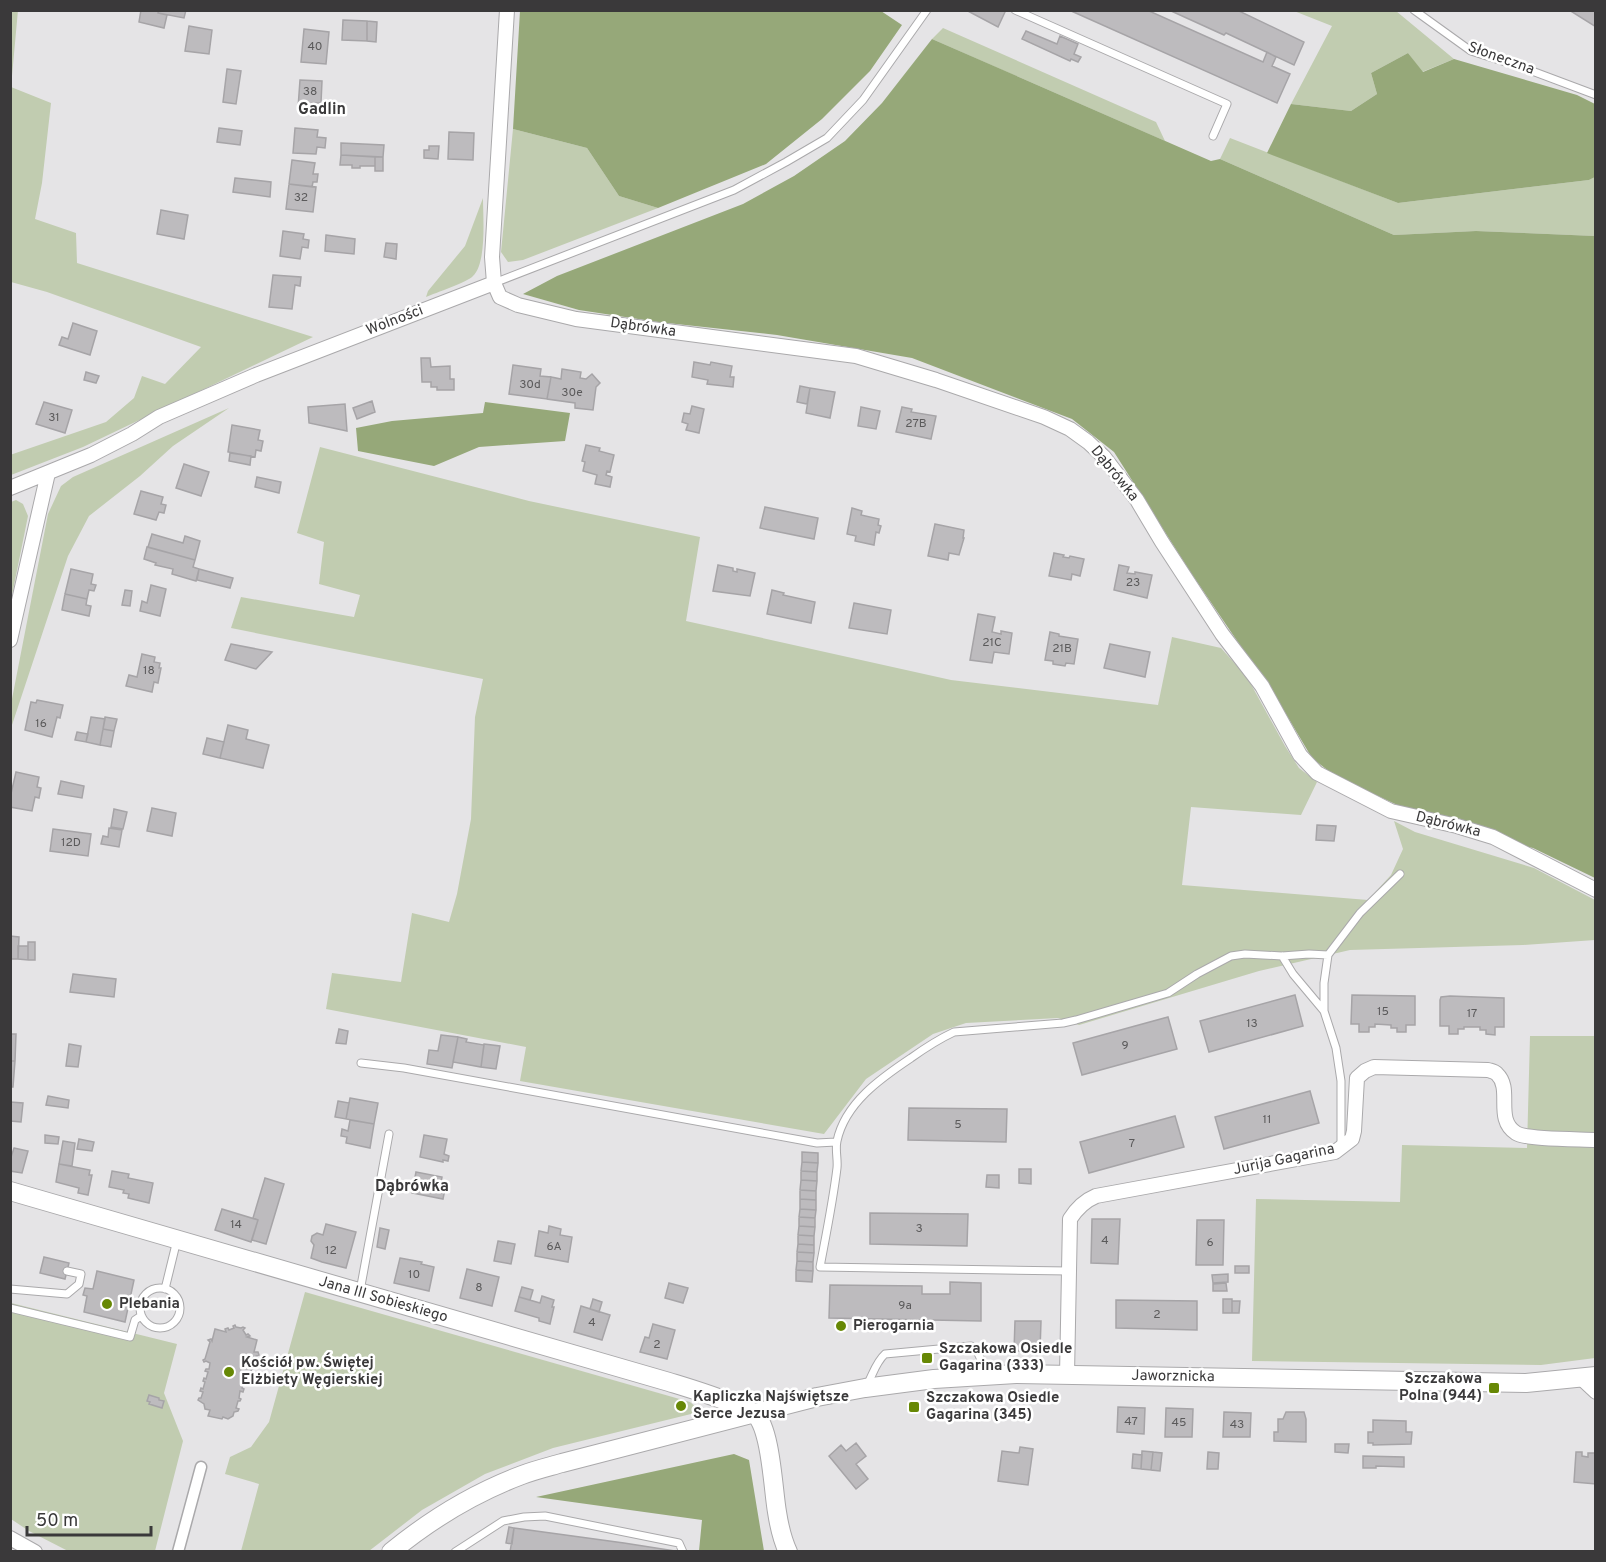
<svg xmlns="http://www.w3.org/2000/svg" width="1606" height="1562" font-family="Overpass,sans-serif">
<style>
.green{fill:#c1ccb0}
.forest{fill:#96a879}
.building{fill:#bdbbbe;stroke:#a6a4a7;stroke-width:1.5}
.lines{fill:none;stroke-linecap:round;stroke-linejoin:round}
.service-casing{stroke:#aaa9ab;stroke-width:9}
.pedestrian-casing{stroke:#aaa9ab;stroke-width:13}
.minor-casing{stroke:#aaa9ab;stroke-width:16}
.tertiary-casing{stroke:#aaa9ab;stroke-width:20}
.service{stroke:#fff;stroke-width:7}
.pedestrian{stroke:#fff;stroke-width:10}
.minor{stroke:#fff;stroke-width:14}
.tertiary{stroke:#fff;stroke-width:18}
.poi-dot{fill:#678805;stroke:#fff;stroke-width:2}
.labels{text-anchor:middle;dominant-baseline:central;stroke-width:5;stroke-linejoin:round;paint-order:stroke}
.number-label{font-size:12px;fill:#5b5a5b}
.street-label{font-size:15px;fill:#3a393a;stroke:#fff}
.poi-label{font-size:15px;font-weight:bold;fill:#3a393a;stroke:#fff;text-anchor:start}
.neighbourhood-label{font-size:16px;font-weight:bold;fill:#3a393a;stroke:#fff}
</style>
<rect width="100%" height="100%" fill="#e5e4e6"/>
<!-- green -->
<path class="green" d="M18 10 11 87 51 103 42 183 35 219 76 233 77 263 313 337 83 447 11 475 10 455 106 422 134 398 142 376 165 384 201 347 47 292 11 282 10 11Z
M1294 11H1396L1454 59 1422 72 1408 53 1371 73 1377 94 1351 111 1291 104 1332 26Z
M943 28 1156 122 1165 141 932 39Z
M513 129 587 148 619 196 658 208 523 260 508 262 501 252Z
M1230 138 1398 203 1589 180 1595 177V236L1476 231 1394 235 1220 159Z
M483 198C483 216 487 263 473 276 468 282 435 293 426 297L428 291 465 246Z
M229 408 173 446 140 476 89 516 68 556 11 728V704L48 514 61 486 73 477Z
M320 447 529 501 700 537 686 621 951 680 1158 705 1172 637 1221 648 1247 677 1285 746 1299 768 1317 782 1301 815 1191 807 1182 885 1368 900 1391 875 1403 849 1394 821 1415 832 1534 868 1595 900V940L1523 945 1350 950 1259 971 1079 1025 1058 1018 966 1023 933 1034 866 1079 824 1134 520 1081 526 1047 326 1009 332 973 401 982 412 913 449 922 457 894 471 819 475 717 483 679 231 628 241 597 354 617 360 595 319 584 324 542 297 533Z
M16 500 23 504 28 516 11 600V502Z
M1530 1036H1595V1358L1541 1365 1252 1361 1256 1199 1400 1202 1402 1145 1527 1148Z
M305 1292 690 1402 696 1407 695 1413 553 1448 485 1474 422 1510 369 1551H241L259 1484 225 1474 230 1457 251 1447 269 1422Z
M11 1303 177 1344 164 1393 183 1441 155 1551H68L29 1531 11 1519Z"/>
<!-- forest -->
<path class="forest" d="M881 11 902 25 870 71 822 119 766 164 658 208 619 196 587 148 513 129 520 11Z
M932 39 1211 161 1220 159 1394 235 1476 231 1595 236V878L1533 848 1451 830 1335 776 1312 758 1280 704 1191 573 1114 452 1072 419 912 358 777 335 658 322 579 310 523 294 557 276 743 204 794 176 845 141 882 103Z
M1408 53 1423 72 1454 59 1577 95 1595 104V177L1589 180 1398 203 1267 153 1291 104 1351 111 1377 94 1371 73Z
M485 402 570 413 565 441 479 447 434 466 358 451 356 428 392 421 483 413Z
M734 1454 749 1460 764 1551H699L702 1520 536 1497Z"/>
<!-- building -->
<path class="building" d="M141 10H159L158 13 167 15 164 28 139 22Z
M159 10H186L184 18 158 13Z
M966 10H1003L1005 12 998 27Z
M1069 10H1147L1263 62 1267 52 1276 57 1272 66 1290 74 1277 103Z
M1169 10H1237L1304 42 1294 65 1226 33 1224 35Z
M1569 10H1596V27Z
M343 20 367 21V41L342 40Z
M367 21 377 22 376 42 367 41Z
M189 26 212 30 209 54 185 51Z
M304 29 329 32 326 64 301 62Z
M1026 31 1057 44 1060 36 1078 44 1074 54 1081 57 1078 62 1071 59 1070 61 1022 39Z
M227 69 241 71 236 104 223 102Z
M300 80 322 81 321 103H312V109L298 108Z
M219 128 242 131 240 145 217 142Z
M295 128 318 130 317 137 326 138 325 148 317 147 316 154 293 153Z
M449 132 474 133 473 160 448 159Z
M341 143 384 145 383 157 341 155Z
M429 146H439L438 159 424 158V150H429Z
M341 155 375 157V166H360V168H352V165H340Z
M375 157H383V171H375Z
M292 160 315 163 313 174H318L317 182H313L312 187 289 184Z
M235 178 271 182 270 197 233 192Z
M289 184 316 187 313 212 286 209Z
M161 210 188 215 184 239 157 234Z
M283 231 304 234 303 239 309 240 308 248 302 247 300 259 280 256Z
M326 235 355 239 354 254 325 251Z
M386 243 397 244 396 259 384 257Z
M273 275 301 277 300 286 295 285 292 309 269 307Z
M73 323 97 331 90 355 59 345 62 337 68 339Z
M421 358H430L431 367 450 366V379H454V390H437V387H431V382H422Z
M694 362 710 365 711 362 732 366 730 377H734L733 387 707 384 708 380 692 377Z
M513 365 541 369 540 376 551 377 547 399 509 394Z
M562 369 581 372 580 378 586 379 592 374 600 383 596 387 593 410 575 408V403L547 399 551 377 561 379Z
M86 372 99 376 96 383 84 380Z
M800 386 810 388 807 404 797 402Z
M810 388 835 392 830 418 806 413Z
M372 401 375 412 357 419 353 408Z
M44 402 72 410 65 433 36 424Z
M345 404 347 431 309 423 308 407Z
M692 406 704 409 699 433 686 430 688 424 682 422 684 413 690 414Z
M861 407 880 411 876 429 858 426Z
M902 407 912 409 911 412 936 416 931 439 896 432Z
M232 425 260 430 258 440 263 441 261 451 256 450 255 457 228 452Z
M586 445 600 448 599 451 614 455 610 472 607 471 606 475 612 477 610 487 595 484 597 475 583 471 585 462 582 461Z
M230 453 251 456 250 465 229 461Z
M184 464 209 472 201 496 176 488Z
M257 477 281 482 279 493 255 487Z
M141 491 163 497 161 504 166 505 164 513 159 512 156 520 134 514Z
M765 507 818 518 814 539 760 528Z
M852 508 862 511 861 515 879 519 878 525 881 526 879 533 876 532 874 545 855 541 856 536 847 534Z
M935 524 964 530 963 538H964L959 555 949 553 948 560 928 556Z
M152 534 183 543 185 536 200 541 195 560 148 547Z
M147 547 195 560 193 567 199 569 196 581 172 574 173 569 155 565 156 563 144 559Z
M1054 553 1064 555 1063 557 1069 558 1070 556 1084 559 1080 576 1072 574 1071 580 1049 576Z
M718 565 733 568V571L737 572V569L755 573 750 596 713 591Z
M1119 565 1129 567 1127 573 1135 574V572L1152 575 1147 598 1114 590Z
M71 569 93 574 91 584 96 585 94 591 89 590 87 599 65 594Z
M199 569 233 578 230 588 197 580Z
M151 585 166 589 160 616 140 611 142 601 147 603Z
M125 590 132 591 130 606 122 605Z
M772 590 784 593 783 595 815 602 811 623 767 614Z
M65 594 87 599 86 605 91 606 89 616 62 610Z
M854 603 891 610 887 634 849 628Z
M978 614 995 617 992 632 1001 634V631L1012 633 1009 654 994 652 992 663 970 660Z
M1050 632 1059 634V636L1078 639 1074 664 1066 663 1065 666 1053 664V661L1045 660Z
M231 644 272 652 256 669 225 660Z
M1110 644 1150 652 1145 677 1104 668Z
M142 654 155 657 154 662 160 663 159 668H161L158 683 154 682 152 692 126 686 129 675 137 677Z
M37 700 63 705 60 718 57 717 52 737 25 730 31 702 36 703Z
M91 717 105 719 100 745 86 742Z
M105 717 117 719 114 731 103 729Z
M228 725 248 730 246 739 269 745 263 768 220 758Z
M103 729 114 731 111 747 100 745Z
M77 732 88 734 86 742 75 740Z
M207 738 224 742 220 758 203 754Z
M16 772 39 777 37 787 41 788 39 798 35 797 32 811 10 807V798Z
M61 781 84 786 82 798 58 794Z
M152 808 176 813 172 836 147 831Z
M114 809 127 812 123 829 111 827Z
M1317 825 1336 826 1334 841 1316 840Z
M109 828 122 830 119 847 101 844 103 836 108 837Z
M53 829 91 834 88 856 50 851Z
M10 936 19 937 18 959H10Z
M28 942H35V960H28Z
M18 946H28V960L18 959Z
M73 974 116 979 114 997 70 992Z
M1295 995 1303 1026 1209 1052 1200 1021Z
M1352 995 1415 996V1025H1406V1032H1397V1028H1391V1025L1375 1024V1027H1369V1032H1359V1024H1351Z
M1450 996 1504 998V1027H1495V1035L1486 1034V1030H1480V1027H1464V1029H1458V1034H1449V1026H1440V1000L1441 997Z
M1168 1017 1177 1049 1082 1075 1073 1043Z
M339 1029 348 1031 346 1044 336 1043Z
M10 1034H16L15 1061H10Z
M441 1035 458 1037 452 1068 427 1064 429 1050 438 1051Z
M458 1037 467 1039 466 1042 484 1045 481 1067 453 1062Z
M69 1044 81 1046 78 1067 66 1066Z
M484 1044 500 1046 496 1069 481 1067Z
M10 1061H15L13 1087H10Z
M1310 1091 1319 1123 1224 1149 1215 1117Z
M48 1096 69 1100 68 1108 46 1105Z
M350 1098 378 1103 374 1124 346 1119Z
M338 1101 349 1103 346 1119 335 1117Z
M10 1102 23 1103 21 1122 10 1121Z
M909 1108 1007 1109 1006 1142 908 1140Z
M1175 1116 1184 1147 1089 1173 1080 1142Z
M350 1120 374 1124 370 1148 346 1143 347 1137 341 1136 342 1129 348 1131Z
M45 1135 59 1137 58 1144 45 1143Z
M424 1135 447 1139 444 1154 449 1156 448 1161 443 1160V1162L420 1157Z
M79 1139 94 1142 92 1151 77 1149Z
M63 1141 75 1143 72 1166 59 1164Z
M14 1148 28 1151 22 1173 10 1171V1160Z
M802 1152 818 1153V1163L802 1162Z
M802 1162 818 1163 817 1172 801 1171Z
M59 1164 90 1170 89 1175H92L88 1195 78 1193 79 1188 56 1182Z
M1019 1169H1031V1184L1019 1183Z
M112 1171 129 1174 128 1178 153 1183 149 1203 128 1198 129 1194 123 1193 124 1190 109 1187Z
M801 1171 817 1172V1181L801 1180Z
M416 1172 442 1177 440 1187 445 1189 443 1199 412 1193Z
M987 1175H999V1188L986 1187Z
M265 1178 284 1184 266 1244 252 1240 258 1220 253 1218Z
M801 1180 817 1181 816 1191 800 1190Z
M800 1190 816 1191V1200L800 1199Z
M800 1199 816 1200V1210L800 1209Z
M222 1209 258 1220 251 1242 215 1230Z
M800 1209 816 1210 815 1218 799 1217Z
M870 1213 968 1214 967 1246 870 1244Z
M799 1217 815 1218V1227L799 1226Z
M1092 1219H1120L1118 1264 1091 1263Z
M1197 1220H1224L1223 1265H1196Z
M326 1224 356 1232 346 1268 322 1262 311 1258 314 1245 311 1241 312 1236 317 1233 323 1235Z
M549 1226 561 1229 560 1235 572 1237 568 1262 535 1256 539 1231 548 1233Z
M799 1226 815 1227 814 1236 798 1235Z
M380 1228 389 1230 385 1249 377 1247Z
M798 1235 814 1236V1245L798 1244Z
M498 1241 515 1244 511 1264 494 1261Z
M798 1244 814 1245V1253L797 1252Z
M797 1252 814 1253 813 1262 797 1261Z
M44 1257 69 1263 65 1279 40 1273Z
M400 1258 422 1262 421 1264 434 1267 429 1291 394 1283Z
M797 1261 813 1262V1271L796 1270Z
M1235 1266H1249V1273H1235Z
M467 1269 499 1277 492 1306 460 1298Z
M796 1270 813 1271 812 1282 796 1281Z
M97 1271 134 1280 125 1322 84 1312 87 1296 83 1295 85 1288 93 1289Z
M1228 1274V1282L1213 1283 1212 1275Z
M950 1282 981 1283V1321L829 1318 830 1285 922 1286V1294H950Z
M669 1283 688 1288 683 1303 665 1298Z
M1226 1283 1227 1291H1213V1284Z
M522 1287 533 1290 530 1300 519 1297Z
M542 1296 554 1300 552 1307H554L550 1324 539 1321V1318L515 1311 519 1297 540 1303Z
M593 1299 602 1302 599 1312 590 1309Z
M1223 1299H1232V1313H1223Z
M1116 1300 1197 1301V1330L1116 1328Z
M1232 1301H1240L1239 1313H1232Z
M581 1306 610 1315 602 1340 574 1332Z
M1015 1321H1041L1040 1351H1014Z
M653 1324 675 1330 667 1359 640 1352 645 1337 649 1338Z
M235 1325 236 1327 241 1328 243 1327 245 1328 243 1330 246 1335 248 1334 250 1336 247 1337 257 1340 254 1352H258L259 1355 256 1356 251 1371 253 1374 250 1375 246 1372 244 1379 246 1380 245 1382H243L242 1388 244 1389 243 1392 240 1391 239 1398 241 1399 240 1401H238L236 1408 239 1409 238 1411 234 1412 233 1416 228 1419 223 1417 222 1419 208 1416 210 1410 205 1409 204 1404 198 1400 199 1398H201L203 1392 200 1391 201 1388 203 1389 205 1382 203 1381 204 1378 206 1379 208 1372 205 1371 206 1369H209L210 1363 206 1361 204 1362 203 1360 205 1359 210 1342 208 1340 211 1339 212 1341 215 1329 226 1332 225 1329 228 1328 229 1330 234 1328 233 1326Z
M149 1395 159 1398V1400L164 1401 162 1408 149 1404 150 1402 147 1401Z
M1118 1407 1145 1408 1144 1434 1117 1432Z
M1166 1408 1193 1409 1192 1437H1165Z
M1224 1412 1251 1413 1250 1437H1223Z
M1286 1412H1304L1306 1419V1442L1274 1441V1432H1278V1419H1283Z
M1373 1420 1406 1421V1432H1412L1411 1444 1373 1445V1443H1368V1432H1373Z
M856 1443 866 1456 856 1464 868 1479 856 1489 829 1456 841 1445 846 1451Z
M1335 1444H1349L1348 1453 1335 1452Z
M1020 1447 1033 1449 1028 1485 998 1481 1002 1451 1019 1453Z
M1142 1451 1153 1452 1151 1470 1141 1469Z
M1153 1452 1162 1453 1160 1471 1151 1470Z
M1208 1452 1219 1453 1218 1469H1207Z
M1576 1452H1582V1456L1588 1457V1453H1596V1484L1574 1482Z
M1133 1454 1142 1455 1141 1469 1132 1468Z
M1363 1456 1404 1457V1467L1376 1466V1468H1363Z
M509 1527 514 1528 512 1544 506 1543Z
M514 1528 624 1543 675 1551 510 1552Z"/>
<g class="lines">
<!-- service casing -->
<g class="service-casing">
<path id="service" d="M1015 10 1227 104 1213 136
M1414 10 1471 51 1524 68 1596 95
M494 283 734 190 786 162 827 138 863 100 927 10
M1282 956 1293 974 1324 1011 1336 1048 1341 1081V1147
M1324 1011V983L1328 955 1360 913 1400 874
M361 1063 404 1068 817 1143 836 1142
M1069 1271 820 1267C826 1235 833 1201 837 1168 838 1159 835 1150 837 1141 845 1103 881 1078 911 1058 925 1048 939 1039 954 1032L1063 1023 1076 1020 1168 993 1197 974 1231 956 1245 954 1282 956 1309 954 1328 955
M140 1308a20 20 0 1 1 40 0a20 20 0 1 1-40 0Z
M10 1289 67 1294 79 1284 81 1274 67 1271
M165 1289 177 1240
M360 1291 389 1134
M10 1308 130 1337 135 1320 141 1316
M867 1385C873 1374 876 1362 885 1354L971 1346 977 1351 982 1362 992 1371
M455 1552 503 1521 524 1517 545 1516 679 1543 683 1552"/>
</g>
<!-- pedestrian casing -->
<g class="pedestrian-casing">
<path id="pedestrian" d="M178 1552 201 1467"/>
</g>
<!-- minor casing -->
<g class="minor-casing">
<path id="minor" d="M507 10 492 257 494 283 500 297 518 305 576 319 856 356 936 380 1044 417 1070 429 1088 442 1104 457 1137 500 1162 542 1222 634 1262 686 1300 755 1317 773 1391 811 1457 826 1493 837 1596 890
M10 488 91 455 132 434 159 417 256 375 494 283
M10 640 48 473
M1067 1375 1070 1219C1077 1208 1084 1201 1096 1196L1335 1152 1352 1139 1354 1131 1357 1078 1365 1071 1374 1067 1488 1070C1491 1071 1494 1071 1497 1074 1513 1089 1494 1119 1516 1133 1527 1140 1581 1139 1596 1140
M1581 1378 1596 1392
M10 1538 35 1552"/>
</g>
<!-- tertiary casing -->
<g class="tertiary-casing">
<path id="tertiary" d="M10 1191 669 1382C692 1389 716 1396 738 1406 743 1408 751 1410 755 1414 771 1429 773 1489 777 1512 779 1525 782 1539 788 1552
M391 1552C430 1520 474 1493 522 1475 535 1470 548 1467 562 1463L817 1397 865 1388 934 1379 1016 1374 1526 1383 1596 1376"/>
</g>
<!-- service -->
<use href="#service" class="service"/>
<!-- pedestrian -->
<use href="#pedestrian" class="pedestrian"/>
<!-- minor -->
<use href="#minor" class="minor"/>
<!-- tertiary -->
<use href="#tertiary" class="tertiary"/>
</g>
<!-- markers -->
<g class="poi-dot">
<circle cx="107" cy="1304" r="6"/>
<circle cx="841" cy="1326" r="6"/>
<rect x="921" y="1352" width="12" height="12" rx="3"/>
<circle cx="229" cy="1372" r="6"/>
<rect x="1488" y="1382" width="12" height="12" rx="3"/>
<circle cx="681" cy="1406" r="6"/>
<rect x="908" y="1401" width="12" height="12" rx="3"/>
</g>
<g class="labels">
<!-- number labels -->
<g class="number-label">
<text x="315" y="47">40</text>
<text x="310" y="92">38</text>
<text x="301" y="198">32</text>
<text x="530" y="385">30d</text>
<text x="572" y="393">30e</text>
<text x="54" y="418">31</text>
<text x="916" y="424">27B</text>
<text x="1133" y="583">23</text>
<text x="992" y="643">21C</text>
<text x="1062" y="649">21B</text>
<text x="149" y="671">18</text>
<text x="41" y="724">16</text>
<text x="71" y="843">12D</text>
<text x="1383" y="1012">15</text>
<text x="1472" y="1014">17</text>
<text x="1252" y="1024">13</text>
<text x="1125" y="1046">9</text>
<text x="1267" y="1120">11</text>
<text x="958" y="1125">5</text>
<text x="1132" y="1144">7</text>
<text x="236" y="1225">14</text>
<text x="919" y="1229">3</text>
<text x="1105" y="1241">4</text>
<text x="1210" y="1243">6</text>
<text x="554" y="1247">6A</text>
<text x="331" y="1251">12</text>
<text x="414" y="1275">10</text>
<text x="479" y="1288">8</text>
<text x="905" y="1306">9a</text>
<text x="1157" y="1315">2</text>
<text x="592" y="1323">4</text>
<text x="657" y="1345">2</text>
<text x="1131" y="1422">47</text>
<text x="1179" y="1423">45</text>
<text x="1237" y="1425">43</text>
</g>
<!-- street labels -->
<g class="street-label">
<text transform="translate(1501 59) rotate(20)">Słoneczna</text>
<text transform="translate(395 321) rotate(-21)">Wolności</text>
<text transform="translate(643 328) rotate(8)">Dąbrówka</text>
<text transform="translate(1114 474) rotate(51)">Dąbrówka</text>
<text transform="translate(1448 825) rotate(14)">Dąbrówka</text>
<text transform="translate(1284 1160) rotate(-12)">Jurija Gagarina</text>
<text transform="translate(383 1300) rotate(16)">Jana III Sobieskiego</text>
<text transform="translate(1173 1377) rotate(1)">Jaworznicka</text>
</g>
<!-- poi labels -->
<g class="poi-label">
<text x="119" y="1304">Plebania</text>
<text x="853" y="1326">Pierogarnia</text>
<text x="939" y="1349">Szczakowa Osiedle<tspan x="939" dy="17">Gagarina (333)</tspan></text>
<text x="241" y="1363">Kościół pw. Świętej<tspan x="241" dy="17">Elżbiety Węgierskiej</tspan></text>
<text x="1482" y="1379" text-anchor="end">Szczakowa<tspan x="1482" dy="17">Polna (944)</tspan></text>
<text x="693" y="1397">Kapliczka Najświętsze<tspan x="693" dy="17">Serce Jezusa</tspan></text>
<text x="926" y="1398">Szczakowa Osiedle<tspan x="926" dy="17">Gagarina (345)</tspan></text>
</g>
<!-- neighbourhood labels -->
<g class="neighbourhood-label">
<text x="322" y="110">Gadlin</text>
<text x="412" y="1187">Dąbrówka</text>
</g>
</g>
<!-- border -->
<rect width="1606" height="1562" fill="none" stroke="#3a393a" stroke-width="24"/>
<!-- scale -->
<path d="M27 1526v9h124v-9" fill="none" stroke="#3a393a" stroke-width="3"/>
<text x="36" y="1526" font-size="18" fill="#3a393a" stroke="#ffffff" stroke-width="4.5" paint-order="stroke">50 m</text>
</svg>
